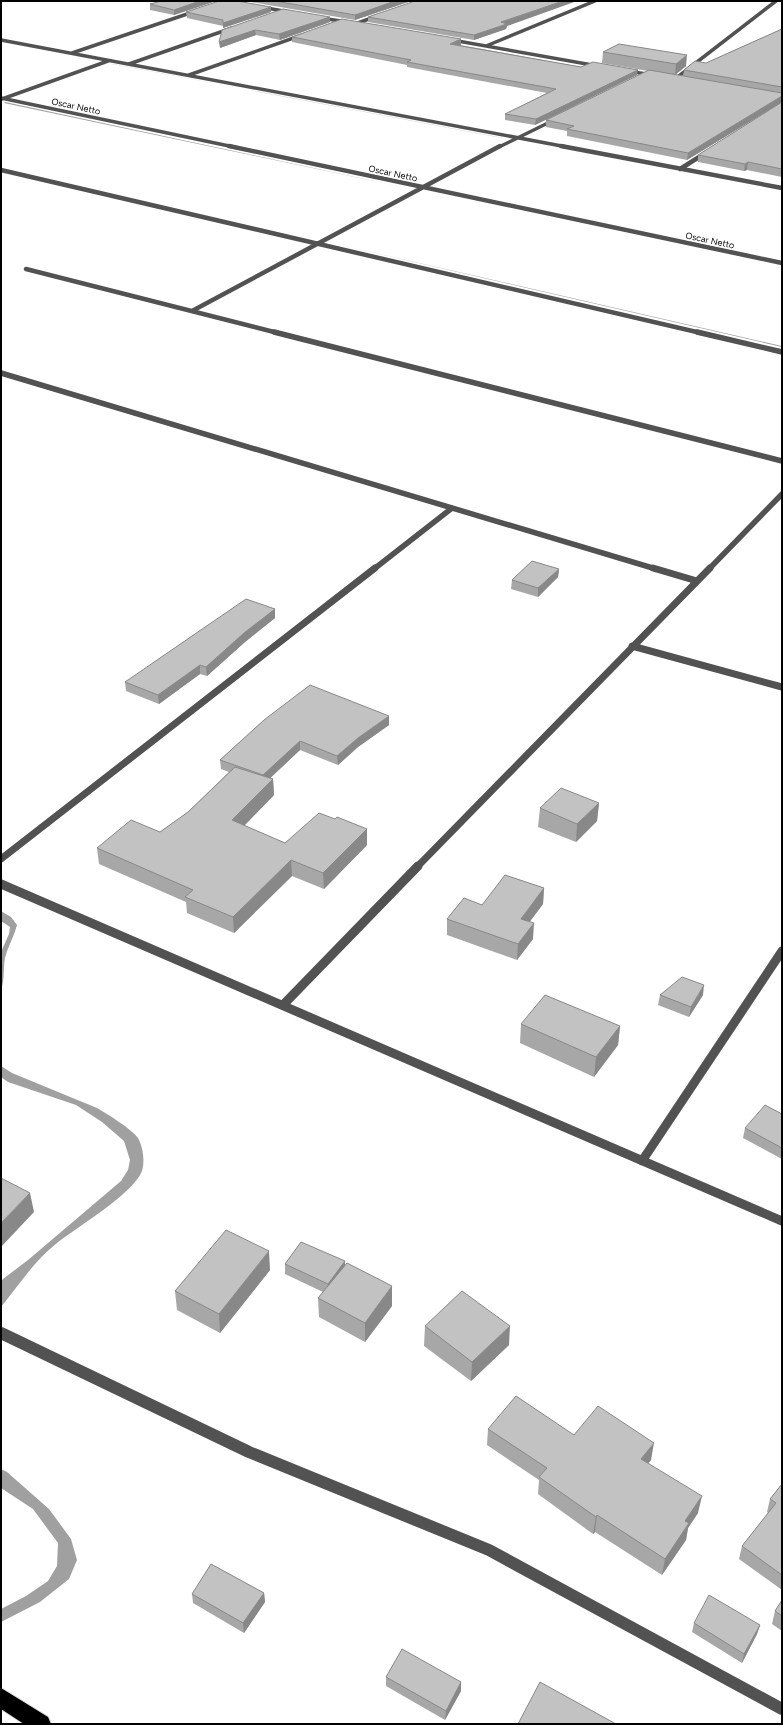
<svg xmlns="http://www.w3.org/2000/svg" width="783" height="1725" font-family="Figtree,sans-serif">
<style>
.water{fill:#a0a0a0}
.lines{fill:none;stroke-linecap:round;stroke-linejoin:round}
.highway-casing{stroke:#dbdbdb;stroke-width:2}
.street-far5{stroke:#525252;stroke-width:3.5}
.street-far4{stroke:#525252;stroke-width:4.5}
.street-far3{stroke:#525252;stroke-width:5.5}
.street-far2{stroke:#525252;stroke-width:7}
.street-far1{stroke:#525252;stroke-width:9}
.street{stroke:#525252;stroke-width:12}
.highway{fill:#000;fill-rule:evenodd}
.wall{fill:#a7a7a7}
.shaded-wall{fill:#888}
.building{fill:#c2c2c2;stroke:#888}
.labels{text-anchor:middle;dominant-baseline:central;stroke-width:3;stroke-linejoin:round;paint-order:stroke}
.far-street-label{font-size:9px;fill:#000;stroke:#fff}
</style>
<rect width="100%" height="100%" fill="#fff"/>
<!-- water -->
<path class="water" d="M112 64H113L503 138H502Z
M5 102 402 187 4 103Z
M332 243 782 346V347Z
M1 911 11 917 17 925C14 937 8 946 5 958 3 969 5 979 1 990V952L9 934 10 927 1 921Z
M1 1066 12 1073 97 1108C106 1113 133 1130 138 1138 143 1147 145 1161 142 1171 133 1194 77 1227 57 1243 34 1261 19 1285 1 1307V1282L3 1279 28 1260 121 1181 128 1170 130 1160 124 1141 102 1122 76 1105 8 1082 1 1077Z
M1 1469 7 1472 49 1509 71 1539 77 1560 69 1579 40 1602 1 1622V1609L26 1596 48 1581 57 1566 58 1543 33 1509 1 1488Z"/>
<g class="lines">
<!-- highway casing -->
<g class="highway-casing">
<path id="highway" d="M1 1688 48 1717 51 1724H24L1 1709Z"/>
</g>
<!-- street-far5 -->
<path class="street-far5" d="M261 7 289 12
M320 18 348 22
M355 24 377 16
M1 40 567 147
M452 40 598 66
M486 46 595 1
M72 53 196 11
M129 64 232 28
M627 71 653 75
M189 75 302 35
M675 79 776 1
M1 98 234 147
M2 99 108 61
M499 147 556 119"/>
<!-- street-far4 -->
<path class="street-far4" d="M229 146 782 263
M561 146 782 188
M680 169 707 152
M1 170 701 333
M26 269 278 333
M192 311 500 146"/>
<!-- street-far3 -->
<path class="street-far3" d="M274 332 782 461
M697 332 782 352
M1 373 656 569
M374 569 452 508
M709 569 782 494"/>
<!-- street-far2 -->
<path class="street-far2" d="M653 568 697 581
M632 646 782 687
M1 859 375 568
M417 867 710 568"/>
<!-- street-far1 -->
<path class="street-far1" d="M1 884 782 1221
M283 1005 418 866
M642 1161 782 951"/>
<!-- street -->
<path class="street" d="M1 1333 249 1452 489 1550 782 1709"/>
<!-- highway -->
<use href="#highway" class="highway"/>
</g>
<!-- wall -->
<path class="wall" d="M162 1H216L174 15 150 10V4Z
M245 1H411L355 20Z
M271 7V12L223 28V26L187 18 186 12Z
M368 17 507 26 506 29 474 40 368 22Z
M330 22 280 40 256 35 220 48 222 30Z
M782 29V102L687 160 567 136V131L546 127V120L648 71 602 63 603 52 619 44 686 66 675 75 683 76 684 70 706 63Z
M292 37 461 45H460L581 67 637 75 535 125 505 120V114L547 93 407 67V65L292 42Z
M782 102V177L747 170 744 171 698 162V155Z
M559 569 558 577 538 597 511 589 512 580Z
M275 609V618L245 642 207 676 200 674 159 704 126 691 125 682Z
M264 720 389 725 358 747 338 765 300 750 270 778 273 779 274 795 244 826 285 843 367 845 324 889 292 876 234 933 187 913 186 902 99 864 97 848 160 832 188 812 229 772 221 769 220 760Z
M599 803 597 821 576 842 538 827 540 808Z
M544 888 543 904 529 922 533 939 517 960 447 935V919L482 905Z
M660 995H703L689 1017 658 1005Z
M521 1024 620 1026 618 1045 594 1077 520 1043Z
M782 1114V1159L743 1138 745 1128Z
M345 1261V1265L392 1306 365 1342 319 1317 318 1298 323 1292 285 1274V1264Z
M270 1270 220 1333 177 1310 175 1291Z
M425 1326 509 1345 471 1381 424 1346Z
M488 1429 574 1435 651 1460 648 1463 698 1513 688 1528 686 1540 662 1575 595 1532 593 1534 538 1494 539 1480 487 1445Z
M782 1484V1590L739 1559 742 1546 768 1513 767 1512 770 1499Z
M264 1593 265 1602 244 1633 193 1603 192 1594Z
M782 1600V1631L772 1624 775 1611Z
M694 1623 760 1625 757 1634 742 1663 692 1632Z
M386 1677 461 1682V1691L445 1720 386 1686Z"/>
<!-- shaded-wall -->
<path class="shaded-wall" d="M200 1H216L174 15V10Z
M395 1H411L355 20V15Z
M563 1H577L507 26 506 29 474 40V35L501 22Z
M271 7V12L223 28V23Z
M330 17V22L280 40 279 34Z
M255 30 256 35 220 48 219 42Z
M461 39V45L449 49 450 44Z
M687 55 686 66 675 75 676 64Z
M638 70 637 75 535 125 536 119Z
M782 96V102L687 160 688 153Z
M748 162 747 170 744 171 745 164Z
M559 569 558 577 538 597V588Z
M275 609V618L245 642 207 676 206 667 244 633Z
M200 665V674L159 704 158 695Z
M389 716V725L358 747 338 765 337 756 358 738Z
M300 741V750L264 784 263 775Z
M273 779 274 795 233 837 232 820Z
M599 803 597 821 576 842 577 824Z
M367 829V845L324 889 323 873Z
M291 860 292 876 234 933 233 917Z
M544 888 543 904 520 935 521 919Z
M534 923 533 939 517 960 518 944Z
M704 985 703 995 689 1017 691 1007Z
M620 1026 618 1045 594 1077 596 1057Z
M30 1193 34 1212 1 1247V1223Z
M269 1251 270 1270 220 1333 219 1314Z
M345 1261V1271L329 1294 328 1284Z
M392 1286V1306L365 1342V1323Z
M510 1326 509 1345 471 1381 472 1362Z
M654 1443 651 1460 638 1476 641 1459Z
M702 1496 698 1513 688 1528 686 1540 662 1575 665 1559 685 1521Z
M597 1515 595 1532 593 1534 596 1517Z
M264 1593 265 1602 244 1633 243 1623Z
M760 1625 757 1634 742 1663 744 1654Z
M461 1682V1691L445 1720 446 1711Z"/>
<!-- building -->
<path class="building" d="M162 1H200L174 10 150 4Z
M219 1H237L271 7 223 23V20L186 12Z
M275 1H395L355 15Z
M415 1H563L501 22 507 24 474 35 368 17Z
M283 9 330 17 279 34 255 30 219 42 222 30Z
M342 19 461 39 450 44 581 67 593 62 638 70 536 119 505 114 556 89 407 62 411 60 292 37Z
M782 29V87L684 70 695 61 706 63Z
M619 44 687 55 676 64 603 52Z
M649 70 782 93V96L688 153 567 129 574 126 546 120Z
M782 102V169L748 162 745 164 698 155Z
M532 561 559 569 538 588 512 580Z
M246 599 275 609 244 633 206 667 200 665 158 695 125 682Z
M310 685 389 716 358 738 337 756 300 741 263 775 220 760 264 720Z
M235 767 273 779 232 820 285 843 319 813 335 819 337 817 367 829 323 873 291 860 233 917 185 897 193 890 97 848 131 820 160 832 188 812Z
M561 788 599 803 577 824 540 808Z
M505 875 544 888 521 919 534 923 518 944 447 919 464 898 482 905Z
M682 977 704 985 691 1007 660 995Z
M545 995 620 1026 596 1057 521 1024Z
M765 1105 782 1114V1148L745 1128Z
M1 1178 30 1193 1 1223Z
M226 1230 269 1251 219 1314 175 1291Z
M301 1242 345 1261 328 1284 285 1264Z
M347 1263 392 1286 365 1323 318 1298Z
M462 1291 510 1326 472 1362 425 1326Z
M516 1396 574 1435 598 1406 654 1443 641 1459 702 1496 685 1521 689 1523 665 1559 597 1515 596 1517 539 1477 547 1468 488 1429Z
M782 1484V1575L742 1546 776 1503 770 1499Z
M211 1564 264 1593 243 1623 192 1594Z
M709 1595 760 1625 744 1654 694 1623Z
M782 1600V1616L775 1611Z
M402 1649 461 1682 446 1711 386 1677Z
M540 1682 616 1724H518Z"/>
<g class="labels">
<!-- far-street labels -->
<g class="far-street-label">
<text transform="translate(76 106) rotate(12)">Oscar Netto</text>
<text transform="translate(393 173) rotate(12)">Oscar Netto</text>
<text transform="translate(710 240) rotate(12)">Oscar Netto</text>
</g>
</g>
<!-- border -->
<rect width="783" height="1725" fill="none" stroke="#000000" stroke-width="4"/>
</svg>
